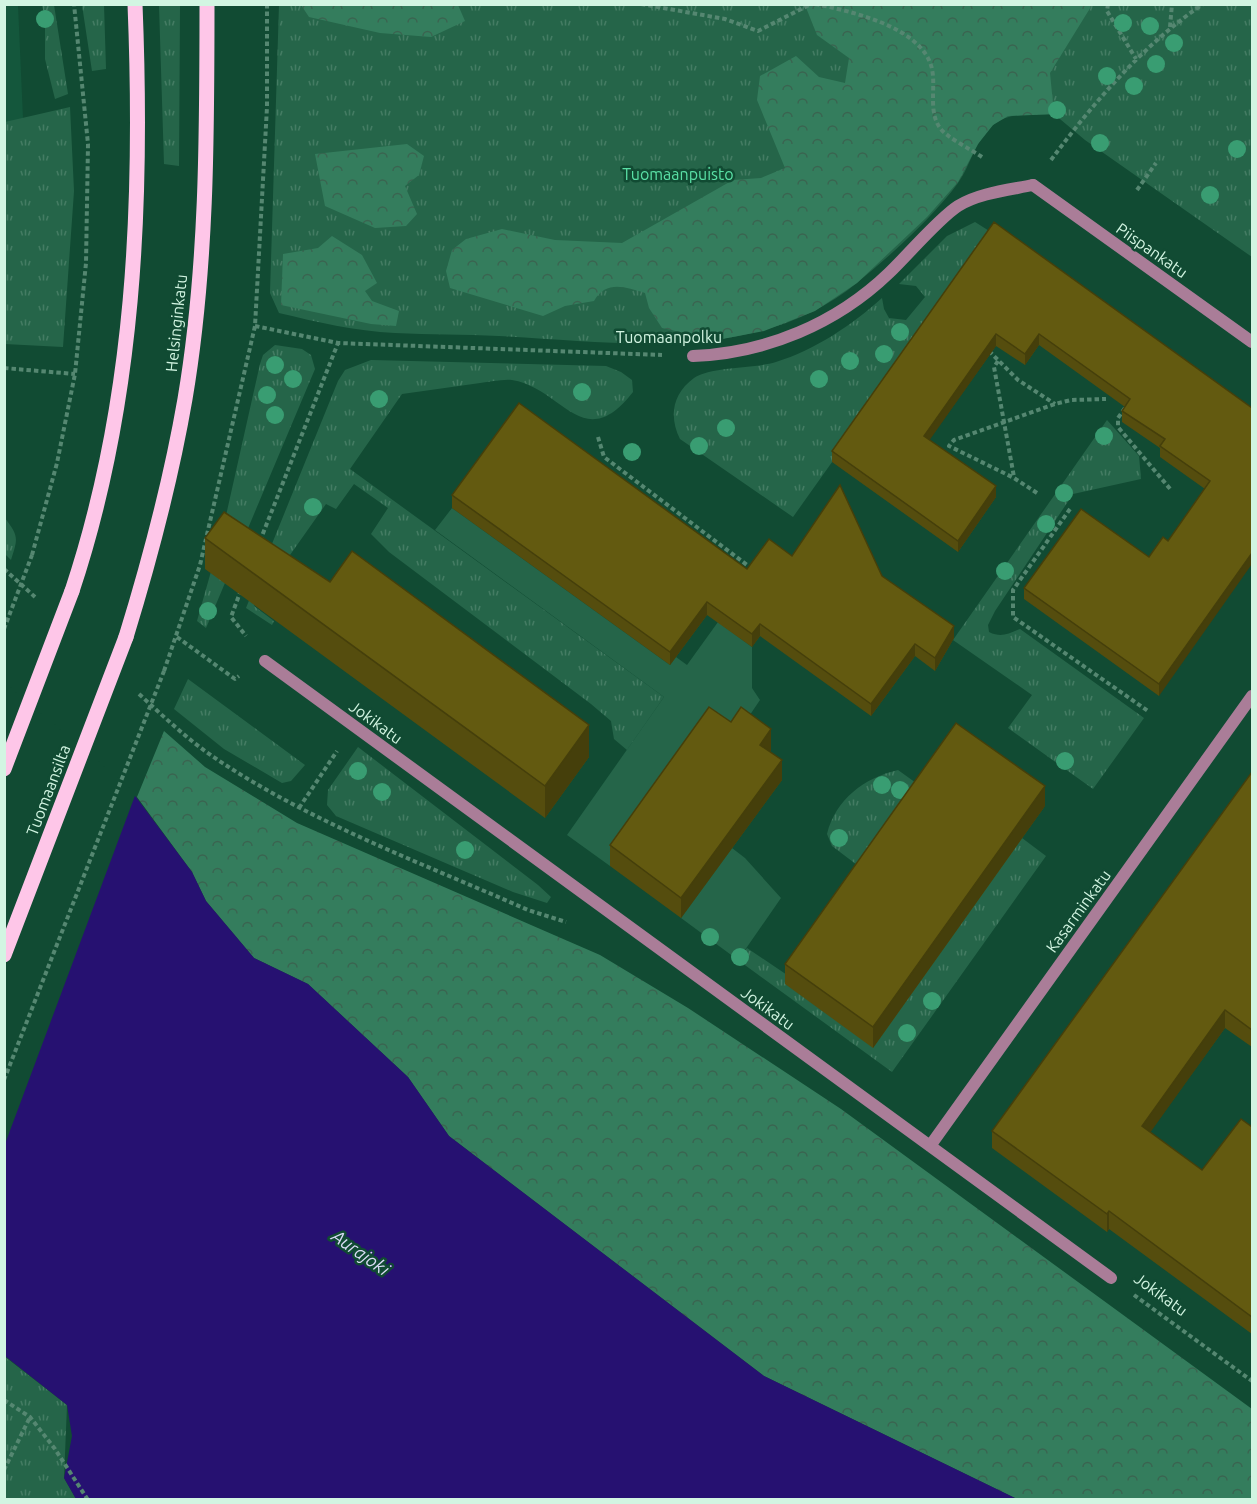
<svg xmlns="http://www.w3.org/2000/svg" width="1257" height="1504" font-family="Ubuntu,sans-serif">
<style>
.built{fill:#14573c}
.grass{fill:url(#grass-tufts)}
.forest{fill:url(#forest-crowns)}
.garden{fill:#256549}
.water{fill:#261171}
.pier{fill:#114b33}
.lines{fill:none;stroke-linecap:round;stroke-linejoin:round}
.path{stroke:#558771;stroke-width:4;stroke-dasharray:4.5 3;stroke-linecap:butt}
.lane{stroke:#aa7d98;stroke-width:12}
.street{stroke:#aa7d98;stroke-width:12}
.primary{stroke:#fec6e8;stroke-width:15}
.path-bridge{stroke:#558771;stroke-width:4;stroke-dasharray:4.5 3;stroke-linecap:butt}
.primary-bridge{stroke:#fec6e8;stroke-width:15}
.tree{fill:#399d72}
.wall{fill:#554d0e}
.shaded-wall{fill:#453f0b}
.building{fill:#635a10;stroke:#453f0b;stroke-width:1.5}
.labels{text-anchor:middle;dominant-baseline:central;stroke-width:5;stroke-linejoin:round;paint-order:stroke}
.park-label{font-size:16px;fill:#5ae0a6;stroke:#114b33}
.street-label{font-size:16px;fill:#d2f5e2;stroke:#114b33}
.water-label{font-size:18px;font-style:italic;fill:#dadcf6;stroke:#114b33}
</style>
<defs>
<pattern id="grass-tufts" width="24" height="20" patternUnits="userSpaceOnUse" patternTransform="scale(1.5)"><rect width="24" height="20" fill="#256549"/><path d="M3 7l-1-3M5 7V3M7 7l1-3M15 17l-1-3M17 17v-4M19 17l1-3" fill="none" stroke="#447c63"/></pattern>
<pattern id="forest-crowns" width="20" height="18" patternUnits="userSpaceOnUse" patternTransform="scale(1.5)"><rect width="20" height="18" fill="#347d5d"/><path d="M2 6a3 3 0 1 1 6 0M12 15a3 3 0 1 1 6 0" fill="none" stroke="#3a6450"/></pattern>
</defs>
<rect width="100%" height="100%" fill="#114b33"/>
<!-- built -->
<path class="built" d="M4 5H18L23 118 5 343Z"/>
<!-- grass -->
<path class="grass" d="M42 5H54L68 94 55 99 45 59V19Z
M82 5H104L106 69 92 71Z
M159 5H180L179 166 164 164Z
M279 5H1252V257L1085 140 1054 114C1034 116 1009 111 993 125 975 140 971 165 958 183 934 216 890 256 858 282 758 365 619 342 499 336 465 334 430 335 395 333 355 331 317 322 279 313L270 293Z
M70 107 74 191 63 347 5 344V122Z
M975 222 994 234 793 517 680 439C669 417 672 394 694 378 712 366 753 369 776 362 815 350 852 325 882 298L884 309 889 318 906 320 925 297 916 286 899 284 947 236Z
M275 345 302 349 311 355 315 369 206 628 197 621 223 529 260 364 263 355Z
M371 360 606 366 621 372 632 380 633 392C583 456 563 388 512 380 502 379 490 382 480 383 454 387 428 390 402 394L350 469 664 697 627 750 614 739 611 721 591 704 389 552 371 534 388 508 354 484 336 509 326 504 254 606 274 621 272 625 246 608 338 381 345 370Z
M1107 420 1139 456 1141 479 1073 494 995 611 988 625 989 632C1001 638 1008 634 1020 629L1144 718 1093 789 1008 728 1032 695 953 640Z
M4 517C19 536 18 538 11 560L5 554Z
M188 679 305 765 291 781 282 783 224 749 174 709Z
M358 747 538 885 551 897 547 903 513 892 336 816 327 805 328 790Z
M898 770 923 788 865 871 832 846 827 834C836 799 864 778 898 770Z
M1022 838 1046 856 892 1072 738 960 747 948 790 977Z
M4 1356 67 1405 64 1478 76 1499H5Z"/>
<!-- forest -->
<path class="forest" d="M301 5H458L465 21 431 37 380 33 309 17Z
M805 5H1092L1050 73 1054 114 1008 116 993 125 978 144 958 182 927 217 857 283 815 311 764 331 717 340 662 328 649 308 645 293C625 287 606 280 594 301L565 306 543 316 450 288 446 271 452 250 466 239 502 229 555 240 622 243 733 180 761 178 785 168 757 100 760 76 796 56 819 77 845 83 849 58 817 35Z
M407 144 424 156 419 175 405 186 417 214 406 226 375 228 325 206 315 154Z
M332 236 362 255 377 283 365 291 372 301 399 311 396 326 371 324 281 305 283 254 318 248Z
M164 731 205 767 297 823 600 955 688 1008 841 1109 1252 1409V1499H1017L764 1376 449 1136 408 1077 308 984 254 958 206 901 192 872 137 797Z"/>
<!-- garden -->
<path class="garden" d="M452 508 670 665 676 657 687 665 718 622 752 647V688L760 700 731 743 709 728 610 866 567 835 664 697 435 530Z
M732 848 745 858 781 898 738 960 681 918Z"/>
<!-- water -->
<path class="water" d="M4 685 136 797 192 872 206 901 254 958 308 984 408 1077 449 1136 764 1376 1017 1499H76L64 1478 72 1436 67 1405 5 1356Z"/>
<!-- pier -->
<path class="pier" d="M4 682 136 793 5 1144Z"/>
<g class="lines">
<!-- path -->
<path class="path" d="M641 4 725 19 758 31 811 4
M815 4C850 11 923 27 932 69 936 88 928 111 940 128 946 137 972 150 982 157
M1108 4 1107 11 1136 59
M1170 27 1172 4
M1051 160C1094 102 1143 45 1203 4
M1137 190 1156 163
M255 326 338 343 662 355
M989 351 1018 380 1055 404
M998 361 994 367 1014 477
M4 368 75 374
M1125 408 1118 418V427L1171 490
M598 437 604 457 747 565
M1037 493 1014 478 949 446 954 440 1055 404 1071 400 1106 399
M1070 509 1013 590V617L1148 711
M260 541 338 343
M32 555 57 463 75 374 86 263 88 144 74 4
M4 569 35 597
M241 590 231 617 246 636
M177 637 235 679 239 676
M164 671 200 565 255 326 267 107V4
M139 694C163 716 186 738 212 756 309 822 422 863 528 910L566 922
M299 808 337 751
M1134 1295 1252 1381
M4 1400 30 1417 55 1449 88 1500
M4 1470 30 1417"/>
<!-- lane -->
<path class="lane" d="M693 356C766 353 836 324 889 273 908 255 938 219 958 206 979 193 1009 190 1033 185"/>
<!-- street -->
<path class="street" d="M1033 185 1252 342
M265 661 1111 1278
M930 1146 1252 696"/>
<!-- primary -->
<path class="primary" d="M72 591C135 402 143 202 135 4
M126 637C150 559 171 480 185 399 207 269 207 136 207 4"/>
<!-- path-bridge -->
<path class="path-bridge" d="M4 629 32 555
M4 1080 164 671"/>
<!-- primary-bridge -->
<path class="primary-bridge" d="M4 769 72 591
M4 955 126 637"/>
</g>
<!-- trees -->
<g class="tree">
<circle cx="45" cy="19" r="9"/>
<circle cx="1123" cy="23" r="9"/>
<circle cx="1150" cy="26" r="9"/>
<circle cx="1174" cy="43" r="9"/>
<circle cx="1156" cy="64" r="9"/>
<circle cx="1107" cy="76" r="9"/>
<circle cx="1134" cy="86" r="9"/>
<circle cx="1057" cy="110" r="9"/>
<circle cx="1100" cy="143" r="9"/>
<circle cx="1237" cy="149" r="9"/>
<circle cx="1210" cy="195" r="9"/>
<circle cx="900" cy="332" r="9"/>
<circle cx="884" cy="354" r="9"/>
<circle cx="850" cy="361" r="9"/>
<circle cx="275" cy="365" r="9"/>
<circle cx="293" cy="379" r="9"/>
<circle cx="819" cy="379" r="9"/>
<circle cx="582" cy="392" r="9"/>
<circle cx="267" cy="395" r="9"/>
<circle cx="379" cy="399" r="9"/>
<circle cx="275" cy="415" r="9"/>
<circle cx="726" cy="428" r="9"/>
<circle cx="1104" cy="436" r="9"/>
<circle cx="699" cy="446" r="9"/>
<circle cx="632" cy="452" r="9"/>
<circle cx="1064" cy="493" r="9"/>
<circle cx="313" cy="507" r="9"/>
<circle cx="1046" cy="524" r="9"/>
<circle cx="1005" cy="571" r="9"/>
<circle cx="208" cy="611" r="9"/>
<circle cx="1065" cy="761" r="9"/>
<circle cx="358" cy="771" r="9"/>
<circle cx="882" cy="785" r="9"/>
<circle cx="900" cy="790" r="9"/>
<circle cx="382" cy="792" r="9"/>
<circle cx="839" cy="838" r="9"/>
<circle cx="465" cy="850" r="9"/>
<circle cx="710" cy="937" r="9"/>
<circle cx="740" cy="957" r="9"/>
<circle cx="932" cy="1001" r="9"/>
<circle cx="907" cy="1033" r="9"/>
</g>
<!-- wall -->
<path class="wall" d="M994 222 1252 408 1159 696 1024 599V588L1149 557 1168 541 1205 489 1160 457V448L1122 422V411L1125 407 1039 345 1025 365 996 346 929 440 996 497 958 552 832 462V451Z
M452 495 747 569 792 556 882 576 954 638 935 671 915 656 871 716 760 636 752 647 707 615 670 665 452 508Z
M205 538 589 757 545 818 205 569Z
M771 750 770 752 782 780 681 918 610 866V845Z
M1252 772V1047L1225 1028 1150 1132 1202 1170 1252 1127V1334L1109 1229 1107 1232 992 1148V1131Z
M1045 806 873 1048 785 984V964Z"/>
<!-- shaded-wall -->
<path class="shaded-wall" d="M996 334V346L924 448V436Z
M1039 334V345L1025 365V354Z
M996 486V497L958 552V541Z
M1252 553V564L1159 696V684Z
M707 602V615L670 665V652Z
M760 624V636L752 647V634Z
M954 626V638L935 671V658Z
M915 644V656L871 716V704Z
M589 725V757L545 818V786Z
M771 729V750L760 765V745Z
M782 760V780L681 918V898Z
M1045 786V806L873 1048V1027Z
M1225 1010V1028L1142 1144V1126Z
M1109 1211V1229L1107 1232V1214Z"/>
<!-- building -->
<path class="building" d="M994 222 1252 408V553L1159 684 1024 588 1081 509 1149 557 1163 537 1168 541 1210 481 1160 446 1165 439 1122 411 1130 399 1039 334 1025 354 996 334 924 436 996 486 958 541 832 451Z
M519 403 747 569 769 539 792 556 840 485 882 576 954 626 935 658 915 644 871 704 760 624 752 634 707 602 670 652 452 495Z
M224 512 330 582 352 551 589 725 545 786 205 538Z
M709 707 731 722 741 707 771 729 760 745 782 760 681 898 610 845Z
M956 723 1045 786 873 1027 785 964Z
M1252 772V1030L1225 1010 1142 1126 1202 1170 1241 1119 1252 1127V1317L1109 1211 1107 1214 992 1131Z"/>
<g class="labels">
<!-- park labels -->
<g class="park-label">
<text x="678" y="174">Tuomaanpuisto</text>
</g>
<!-- street labels -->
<g class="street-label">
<text transform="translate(1152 250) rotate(35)">Piispankatu</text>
<text transform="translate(176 323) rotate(-84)">Helsinginkatu</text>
<text x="669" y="337">Tuomaanpolku</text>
<text transform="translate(376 722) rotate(36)">Jokikatu</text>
<text transform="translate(48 790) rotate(-69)">Tuomaansilta</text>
<text transform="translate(1078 911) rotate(-54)">Kasarminkatu</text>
<text transform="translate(768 1008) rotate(36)">Jokikatu</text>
<text transform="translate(1161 1294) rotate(36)">Jokikatu</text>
</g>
<!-- water labels -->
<g class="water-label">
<text transform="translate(361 1252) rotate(35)">Aurajoki</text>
</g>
</g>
<!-- border -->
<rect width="1257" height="1504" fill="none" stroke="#d2f5e2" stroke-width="12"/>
</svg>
